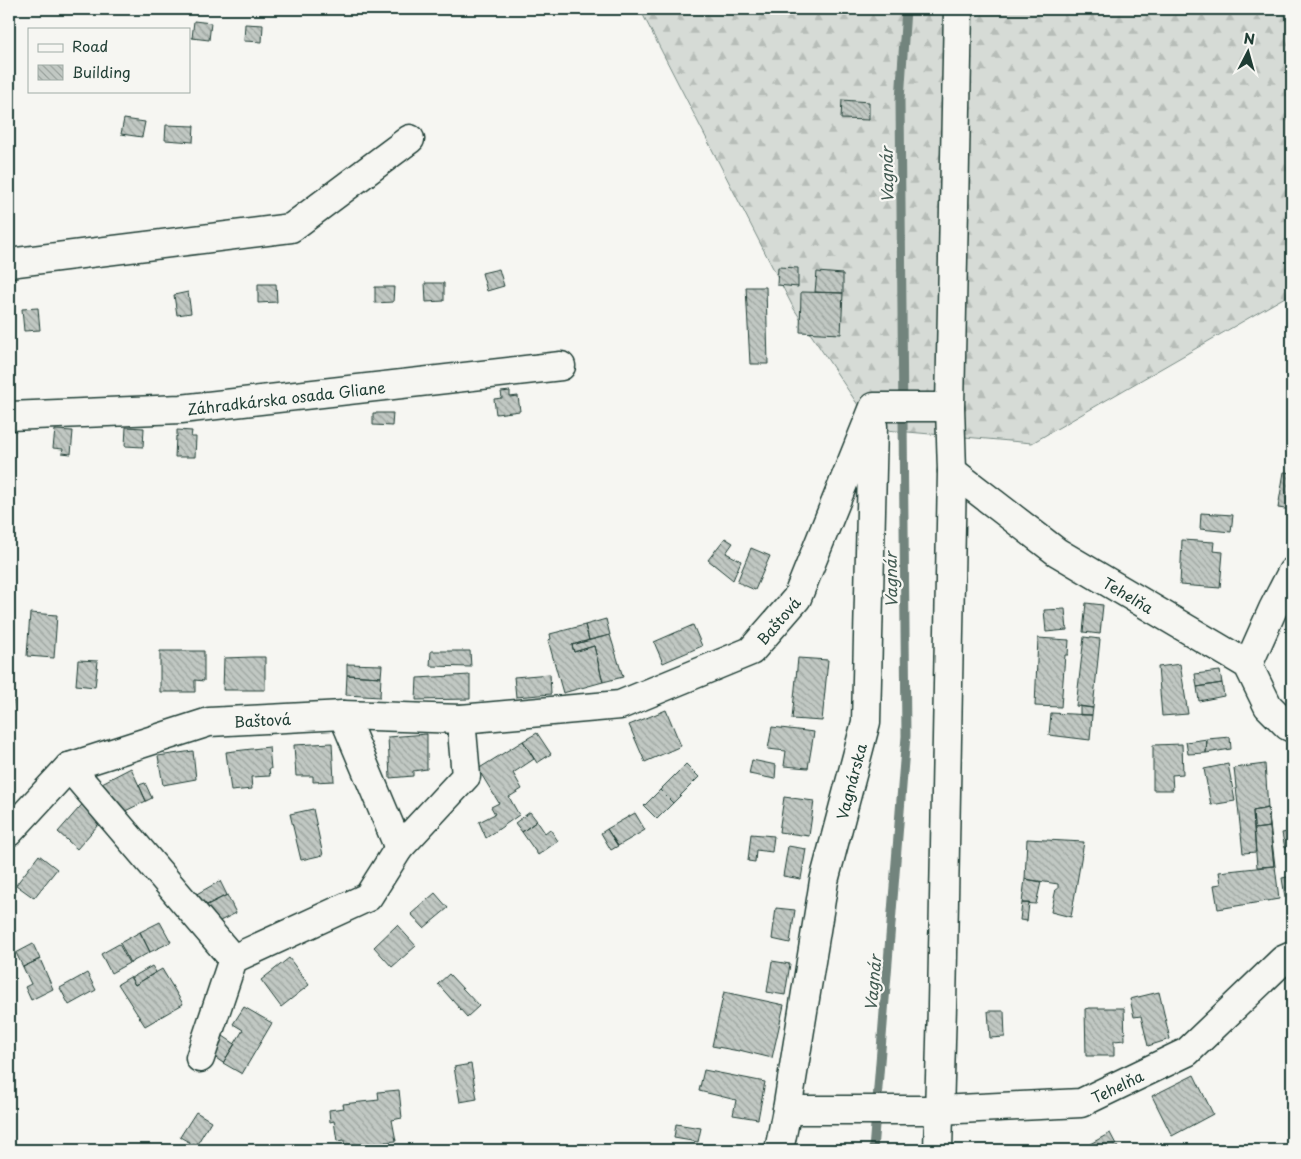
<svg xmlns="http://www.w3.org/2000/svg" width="1301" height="1159" font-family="'Playpen Sans',sans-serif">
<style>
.forest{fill:url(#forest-firs);stroke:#7a8c85}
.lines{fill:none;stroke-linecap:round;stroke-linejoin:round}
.stream{stroke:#72847d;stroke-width:9}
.building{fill:url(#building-back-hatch);stroke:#1f3d34}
.minor-casing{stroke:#1f3d34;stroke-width:31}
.minor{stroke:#f6f6f2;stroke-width:28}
.labels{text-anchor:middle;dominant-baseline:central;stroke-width:4.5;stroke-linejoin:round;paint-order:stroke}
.street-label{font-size:15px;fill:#1f3d34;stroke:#f6f6f2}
.water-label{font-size:16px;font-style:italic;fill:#425a52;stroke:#f6f6f2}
</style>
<defs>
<pattern id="forest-firs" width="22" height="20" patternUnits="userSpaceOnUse" patternTransform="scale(1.25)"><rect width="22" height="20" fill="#d6dbd6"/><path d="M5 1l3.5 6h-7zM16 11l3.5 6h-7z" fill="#b7bdb8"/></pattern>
<pattern id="building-back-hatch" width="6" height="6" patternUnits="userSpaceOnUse" patternTransform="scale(1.25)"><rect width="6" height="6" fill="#c1c8c3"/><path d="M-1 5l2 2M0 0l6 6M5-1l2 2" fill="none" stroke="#9ca49f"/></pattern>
</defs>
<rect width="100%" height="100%" fill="#f6f6f2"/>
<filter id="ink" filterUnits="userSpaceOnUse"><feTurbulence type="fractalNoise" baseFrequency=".02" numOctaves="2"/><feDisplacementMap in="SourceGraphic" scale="10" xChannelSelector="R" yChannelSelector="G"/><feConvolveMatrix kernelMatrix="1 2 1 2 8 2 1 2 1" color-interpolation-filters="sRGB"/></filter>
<g filter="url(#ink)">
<!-- forest -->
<path class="forest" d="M640 9H1292V293L1032 443 874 429 794 309Z"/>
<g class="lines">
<!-- stream -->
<path class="stream" d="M873 1150 906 736 900 100 906 9"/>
</g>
<!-- building -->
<path class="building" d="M194 21 211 23 209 40 192 38Z
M245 24 263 25 262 42 244 41Z
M842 100 869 102V120L841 119Z
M124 119 145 122 142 137 121 134Z
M166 125 194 126 193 142 165 140Z
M778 267 798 268V287L777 285Z
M499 269 504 286 487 291 482 273Z
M817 272 843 274V293L815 292Z
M425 283H444V301L426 302Z
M258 284H276L277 302 258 303Z
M375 287H394L393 302 375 303Z
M746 287H766L768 364H750Z
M188 292 191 313 177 315 174 295Z
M801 292 843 293 841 334 800 332Z
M38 308 40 330 24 331 22 309Z
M510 391V397L518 396 520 411 496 414 494 399 502 398 501 392Z
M373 413H393L392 426 373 425Z
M126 427 144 428 143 447 125 446Z
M55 430 73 431 71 454 62 453 63 449 53 448Z
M177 430 192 431 191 437H196L195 457H175L176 436 177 437Z
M1284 472 1292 473V510L1278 508Z
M1201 513 1233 515 1231 532 1200 529Z
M725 538 733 543 726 553 741 561 733 580 708 560Z
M1182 540 1214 542 1213 551 1223 552 1220 588 1180 585Z
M751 548 770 556 755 590 737 582Z
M1086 603 1103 605 1100 634 1083 632Z
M1065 609 1067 630 1046 632 1044 610Z
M30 613 57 615 54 658 27 656Z
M606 619 610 635 589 640 585 625Z
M585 625 589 640 572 645 574 652 594 646 603 682 563 693 548 640 551 639 550 634Z
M693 625 702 646 663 663 654 642Z
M610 635 623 677 603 682 594 646 574 652 572 645Z
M1084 637 1100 639 1093 708 1076 706Z
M1038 638 1069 640 1068 655H1065L1061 707 1035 706Z
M160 651H204V681L195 680V692H160Z
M431 651H470L471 667 430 666Z
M253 657H265V690H223L224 658Z
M798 658 828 660 822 721 792 719Z
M78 660 98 661 95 687 76 685Z
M347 664 382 665 381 677 347 675Z
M1180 664 1188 714 1162 716 1158 667Z
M1220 671 1222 683 1197 687 1195 674Z
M550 674 551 694 516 697 514 677Z
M347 675 381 677 380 697 346 695Z
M470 675V699L416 700 417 678Z
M1222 683 1224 696 1199 701 1197 687Z
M9 700 13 701 9 730Z
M1080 706 1093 708 1092 715H1080Z
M666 710 681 746 645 762 629 725Z
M1051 713 1092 715 1090 740 1049 735Z
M772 727 814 732 808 768 784 766 786 751 768 749Z
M537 733 551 754 537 763 523 741Z
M427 734V769L413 771V776L390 778 388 737Z
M1230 737 1231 749 1206 753 1207 739Z
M1207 739 1206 753 1188 754 1186 742Z
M523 741 534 759 513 773 522 789 509 797 519 815 486 838 479 822 495 814 491 807 499 803 478 769Z
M332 743 334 781 313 782V776H296L294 745Z
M1182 744 1183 774 1172 775 1173 790H1153V745Z
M269 747 271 769H269L270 776 251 777 252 789 231 791 226 752Z
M193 751 196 779 163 785 158 756Z
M752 760 776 765 775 779 749 774Z
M686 764 699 777 673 803 660 790Z
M1228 764 1235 801 1211 805 1204 769Z
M1265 764 1268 808 1279 899 1218 909 1214 885 1221 884 1219 872 1274 866 1268 808 1253 811 1256 852 1243 853 1234 768Z
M131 768 146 801 117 815 100 784Z
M145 783 152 798 146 801 139 785Z
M660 790 673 803 657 819 644 806Z
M784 797 814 801 809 836 779 832Z
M86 800 105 817 77 849 58 832Z
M1268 808 1270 827 1254 829 1253 811Z
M313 809 323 855 301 860 290 814Z
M530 812 537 821 522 832 515 823Z
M635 813 645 830 618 846 607 829Z
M537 821 545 833 550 829 558 841 538 855 522 832Z
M1270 827 1274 866 1257 867 1254 829Z
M607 829 618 846 611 850 601 833Z
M1292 831V847L1285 848 1282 833Z
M751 834 774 836 772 852 756 850 755 862 748 861Z
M1027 839 1084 842 1071 917 1051 912 1056 889H1058V884L1025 879Z
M788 846 806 849 801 879 783 876Z
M39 855 57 869 34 898 16 885Z
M1292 876V896L1285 897 1282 878Z
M1025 879 1041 882 1036 904 1022 903Z
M220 881 227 895 199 909 193 896Z
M435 893 448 908 424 928 411 914Z
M227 895 236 913 208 927 199 909Z
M1022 903H1029L1027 921 1020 920Z
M776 908 795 910 790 943 772 939Z
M160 922 171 942 150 952 140 932Z
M397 925 416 946 392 967 374 947Z
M140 932 150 952 130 963 120 943Z
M33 944 40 959 23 967 16 953Z
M119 944 129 963 111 973 101 954Z
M289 958 309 985 281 1007 261 980Z
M40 959 53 989 31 1000 25 987 31 984 23 967Z
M772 961 790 964 785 995 767 992Z
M152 966 156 972 135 985 131 978Z
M162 969 183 1004 145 1026 118 984 130 977 135 985Z
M87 973 96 990 69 1005 60 988Z
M449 974 479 1006 467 1017 438 984Z
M724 992 784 1005 772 1058 739 1050V1051L712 1046Z
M1159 992 1170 1039 1148 1046 1141 1016 1134 1017 1130 999Z
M244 1007 272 1023 242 1074 223 1063 243 1030 233 1024Z
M1089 1008H1124L1125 1040 1114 1041V1056H1086L1085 1009Z
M988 1011H1004L1005 1037 990 1038Z
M223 1036 235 1044 223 1063 213 1056Z
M471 1064 477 1099 460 1102 454 1067Z
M704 1070 765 1082 758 1119 733 1115 736 1100 699 1091Z
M1194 1075 1213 1114 1172 1136 1152 1096Z
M399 1090 402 1118 392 1120 396 1141 385 1142 387 1150H345L344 1140 337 1141 334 1121 330 1122 329 1110 344 1108 343 1104 379 1100 378 1092Z
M196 1112 211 1121 196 1146 180 1137Z
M676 1124 701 1128 698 1142 674 1138Z
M1110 1133 1119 1150H1093L1090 1144Z"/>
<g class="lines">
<!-- minor casing -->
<g class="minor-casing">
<g id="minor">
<path d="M9 263 291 228 410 139"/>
<path id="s1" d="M9 416 181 409 561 366"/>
<path id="s2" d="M952 471 1057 552 1248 665 1268 706 1288 726 1292 728"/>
<path d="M1248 665 1273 609 1292 572"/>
<path d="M343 715 399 848"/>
<path d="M69 767 233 959"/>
<path id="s3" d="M9 832 69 767 209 722 343 715 461 719 620 705 751 651 797 598 874 407H950"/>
<path d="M200 1058 233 959 368 897 399 848 466 776 461 719"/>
<path id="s4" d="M787 1110H939L1081 1103 1187 1052 1283 960 1292 956"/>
<path id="s5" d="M779 1150 787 1110 824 881 866 722 873 426"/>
<path d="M938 1150 942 1006 952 471 950 407 958 9"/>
</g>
</g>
<!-- minor -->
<use href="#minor" class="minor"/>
</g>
</g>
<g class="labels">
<!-- street labels -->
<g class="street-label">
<text stroke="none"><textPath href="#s1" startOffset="278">Záhradkárska osada Gliane</textPath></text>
<text stroke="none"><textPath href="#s2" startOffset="216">Tehelňa</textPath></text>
<text stroke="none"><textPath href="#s3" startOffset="830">Baštová</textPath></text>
<text stroke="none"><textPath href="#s3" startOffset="289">Baštová</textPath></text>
<text stroke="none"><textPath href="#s5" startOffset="376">Vagnárska</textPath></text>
<text stroke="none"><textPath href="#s4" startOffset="334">Tehelňa</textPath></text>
</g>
<!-- water labels -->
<g class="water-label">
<text transform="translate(886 175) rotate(-91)">Vagnár</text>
<text transform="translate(890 580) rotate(-91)">Vagnár</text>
<text transform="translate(872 983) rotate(-85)">Vagnár</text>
</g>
</g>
<!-- margin -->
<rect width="1301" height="1159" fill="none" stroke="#f6f6f2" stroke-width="30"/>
<rect x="15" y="15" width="1271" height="1129" fill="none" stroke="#1f3d34" stroke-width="2" filter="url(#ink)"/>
<!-- legend -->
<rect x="28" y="28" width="162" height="65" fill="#f6f6f2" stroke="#a0aca6"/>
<rect x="38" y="44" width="25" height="8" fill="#f6f6f2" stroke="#a0aca6"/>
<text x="72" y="52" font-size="15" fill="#1f3d34">Road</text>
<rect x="38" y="65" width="25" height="15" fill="url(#building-back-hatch)" stroke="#a0aca6"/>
<text x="72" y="78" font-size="15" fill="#1f3d34">Building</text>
<!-- north arrow -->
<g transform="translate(1248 52) rotate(6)" stroke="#f6f6f2" stroke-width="4" paint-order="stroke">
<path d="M0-4L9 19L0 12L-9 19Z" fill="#1f3d34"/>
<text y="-8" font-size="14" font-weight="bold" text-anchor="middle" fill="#1f3d34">N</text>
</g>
</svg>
